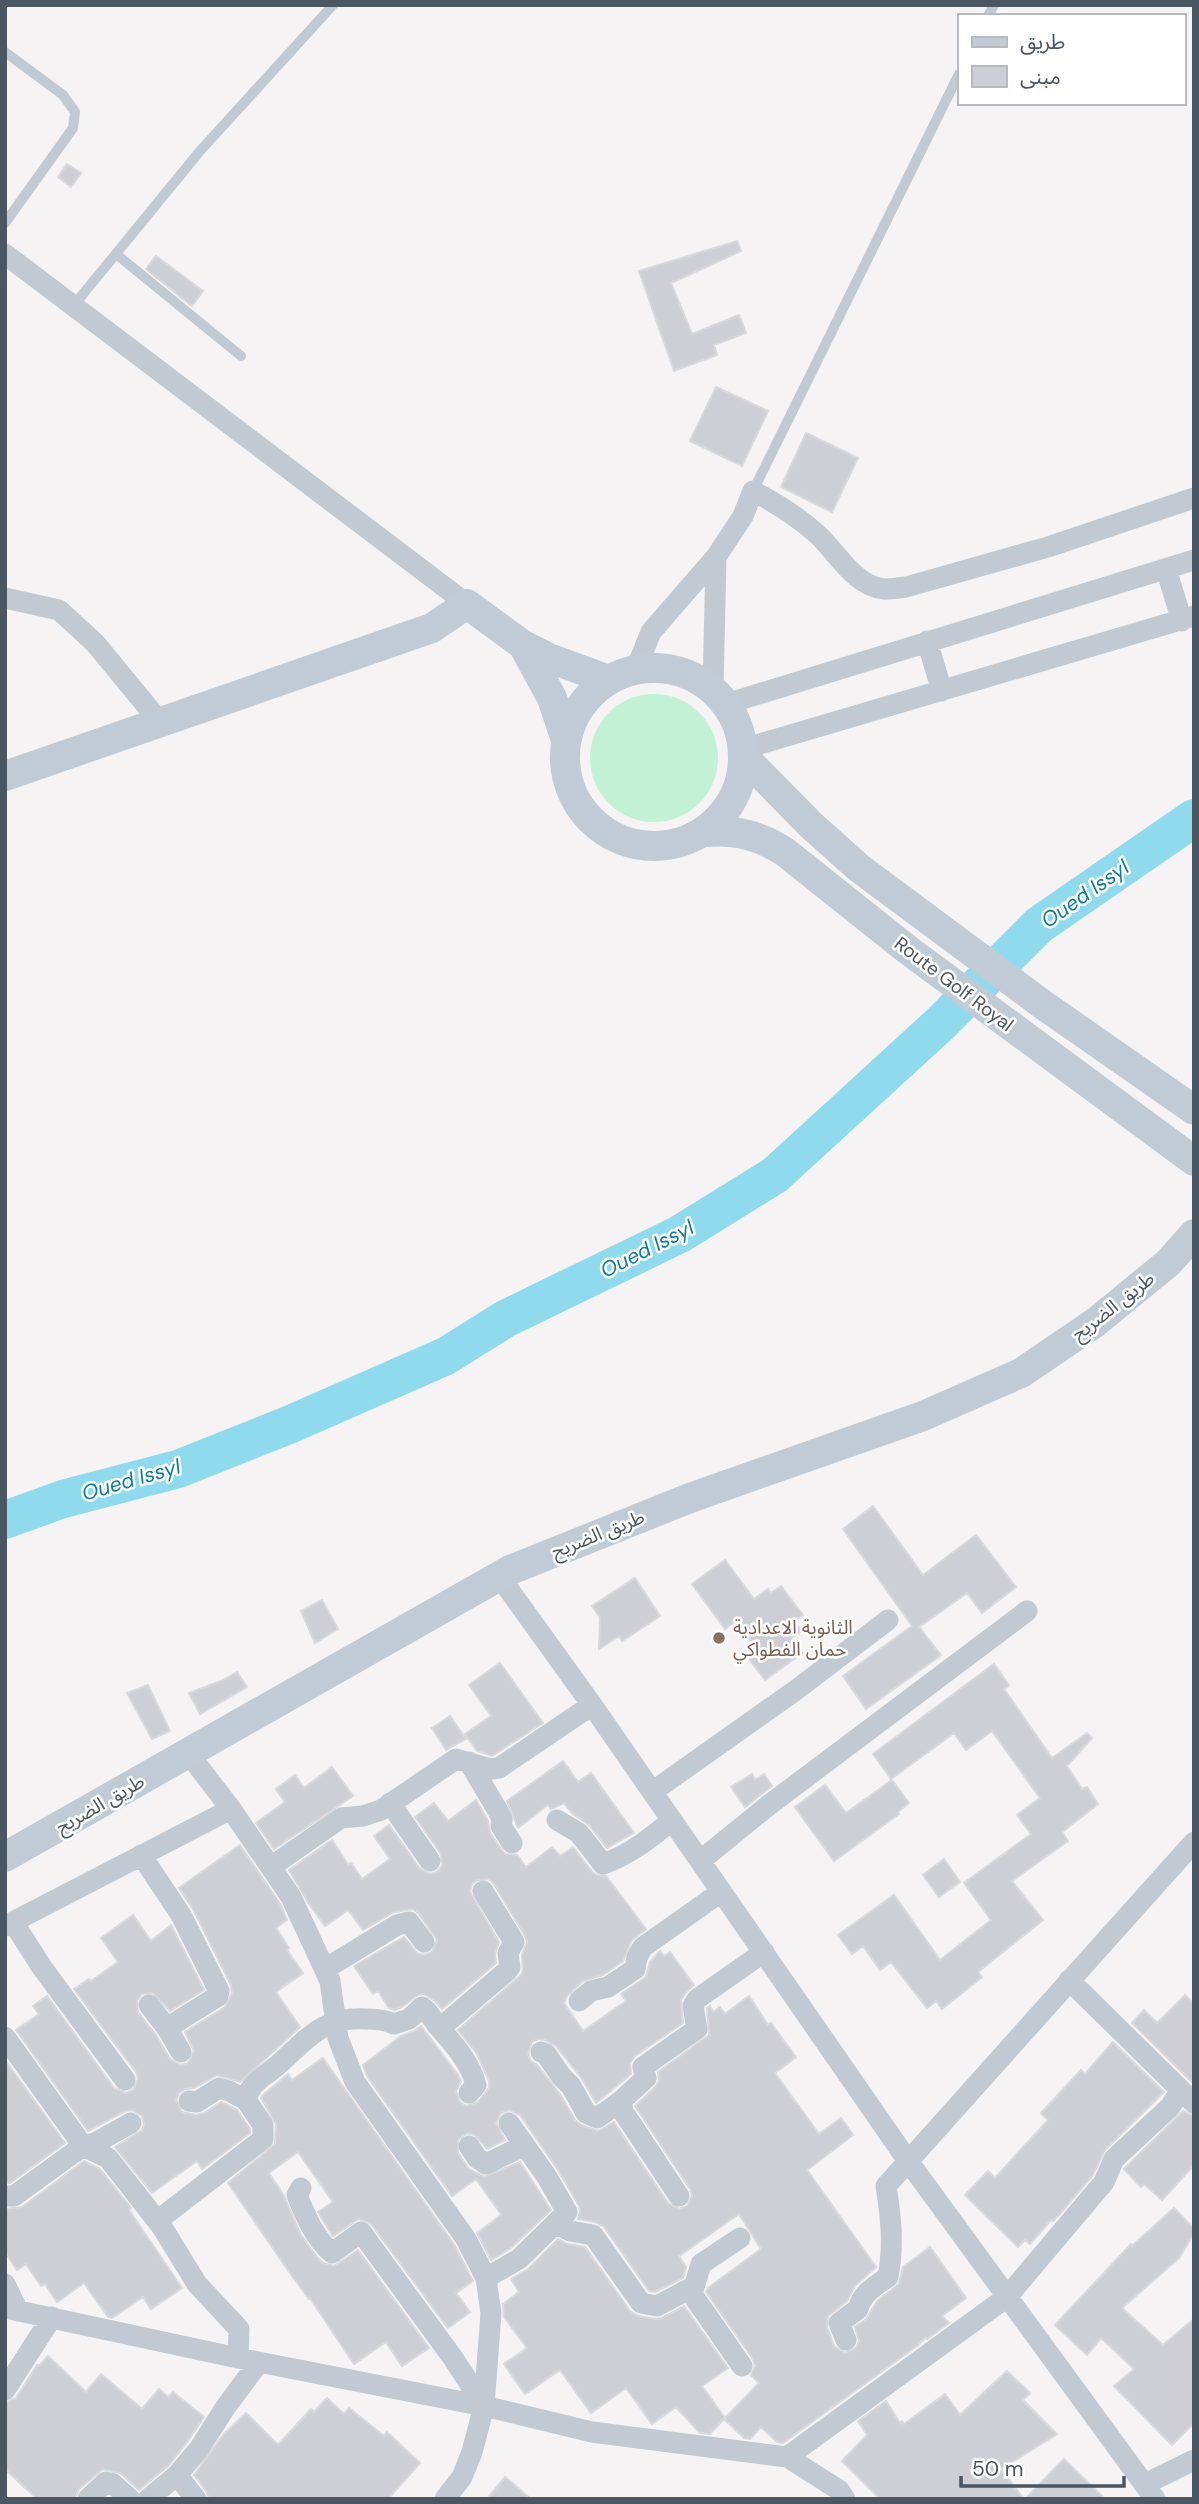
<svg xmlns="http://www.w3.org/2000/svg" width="1199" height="2504" font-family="'DM Sans','Noto Sans Arabic',sans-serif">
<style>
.green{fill:#c3f1d5}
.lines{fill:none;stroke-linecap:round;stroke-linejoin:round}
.river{stroke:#90daee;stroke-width:38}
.building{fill:#cdcfd5;stroke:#d7d9de;stroke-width:2}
.lane{stroke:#c1cad2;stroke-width:10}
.street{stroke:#c1cad2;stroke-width:21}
.secondary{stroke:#c1cbd6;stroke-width:30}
.education-dot{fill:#8d6e63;stroke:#fff;stroke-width:2.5}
.labels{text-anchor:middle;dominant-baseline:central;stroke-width:5;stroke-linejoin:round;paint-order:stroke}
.street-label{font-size:19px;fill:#4a5661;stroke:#fff}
.education-label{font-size:19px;fill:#785e54;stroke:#fff;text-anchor:start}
.water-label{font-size:21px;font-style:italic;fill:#0c7c9b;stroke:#fff}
</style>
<rect width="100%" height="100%" fill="#f5f3f3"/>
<!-- green -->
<path class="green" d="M590 758a64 64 0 1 1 128 0a64 64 0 1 1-128 0Z"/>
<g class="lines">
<!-- river -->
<path class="river" d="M5 1520 63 1499 178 1469 291 1424 446 1356 505 1319 680 1234 775 1175 940 1024 1039 925 1194 818"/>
</g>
<!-- building -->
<path class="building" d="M67 164 81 173 71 187 58 177Z
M737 241 741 251 671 283 692 334 739 315 746 333 714 345 717 355 674 371 639 271Z
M156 256 203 291 192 306 146 269Z
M716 387 768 411 742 466 690 441Z
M806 433 858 458 832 512 781 487Z
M873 1506 923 1575 976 1535 1016 1587 982 1613 967 1593 919 1627 941 1655 866 1709 843 1676 912 1626 843 1529Z
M725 1560 754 1599 768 1589 771 1593 781 1586 803 1615 794 1621 801 1631 791 1638 802 1653 765 1680 748 1658 758 1651 736 1621 725 1629 692 1584Z
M635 1578 660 1616 622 1641 619 1636 599 1649 600 1617 592 1606Z
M322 1600 338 1629 315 1643 301 1611Z
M500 1663 543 1723 492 1756 477 1751 465 1734 491 1716 469 1685Z
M994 1664 1009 1685 1004 1689 1052 1758 1087 1733 1092 1738 1067 1766 1082 1789 1087 1787 1098 1804 1062 1832 1068 1841 1012 1881 1043 1920 978 1972 982 1977 942 2009 936 2001 927 2008 891 1962 880 1970 863 1946 852 1954 838 1935 894 1895 940 1960 991 1920 964 1883 1031 1834 1017 1815 1040 1798 992 1731 966 1750 954 1733 891 1779 873 1754Z
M237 1672 247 1687 200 1714 189 1693 221 1681Z
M148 1685 170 1731 152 1739 127 1693Z
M450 1716 466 1739 446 1750 432 1728Z
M563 1761 578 1782 591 1773 634 1833 607 1848 589 1825 572 1813 564 1803 551 1809 548 1805 518 1828 507 1801Z
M332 1767 353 1796 274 1849 256 1823 285 1802 276 1789 295 1775 304 1788Z
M752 1774 755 1780 764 1774 772 1786 745 1807 731 1787Z
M892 1780 909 1803 898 1812 899 1814 834 1861 795 1807 825 1785 846 1813Z
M476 1800 488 1821 490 1833 505 1854 517 1855 526 1867 552 1847 560 1856 573 1847 593 1873 599 1876H606L646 1929 632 1940 623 1961 603 1975 583 1981 567 1996 564 2003 583 2031 626 2001 621 1994 646 1977 650 1962 660 1951 664 1956 670 1952 694 1985 686 1992 681 2000 683 2023 635 2056 630 2063 631 2074 596 2103 582 2079 556 2046 545 2040 538 2039 532 2042 528 2053 530 2060 537 2065 560 2094 575 2120 581 2125 598 2131 614 2122 668 2203 679 2209 687 2206 692 2196 690 2189 635 2106 655 2087 659 2081 658 2072 709 2035 707 2008 710 2006 713 2012 720 2007 725 2014 749 1996 768 2025 771 2023 796 2057 775 2073 819 2134 841 2118 853 2135 807 2170 876 2267 855 2286 847 2301 828 2316 827 2327 834 2346 845 2353 856 2348 859 2341 855 2327 866 2319 878 2300 899 2284 903 2267 930 2247 966 2298 942 2316 949 2323 927 2339 926 2337 917 2346 783 2443 777 2442 761 2427 750 2439 744 2438 724 2419 710 2434 700 2433 676 2407 652 2424 626 2388 591 2413 560 2370 525 2394 504 2364 527 2348 504 2317 503 2304 519 2292 511 2279 528 2269 558 2239 567 2244 585 2247 630 2311 638 2316 655 2319 662 2318 684 2306 728 2368 702 2386 725 2418 759 2383 751 2375 755 2366 753 2359 706 2292 708 2288 761 2249 739 2214 679 2256 686 2267 683 2278 655 2292 649 2291 604 2227 595 2222 578 2219 580 2212 579 2206 558 2170 520 2115 509 2110 501 2113 496 2123 505 2140 487 2149 475 2135 467 2133 458 2140V2153L469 2169 484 2177 520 2162 551 2210 511 2248 491 2260 477 2233 501 2215 500 2213 476 2179 452 2196 367 2076 363 2065 401 2036 414 2031 421 2026 458 2075 461 2082 456 2091 460 2102 467 2106 478 2102 489 2088V2081L477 2054 458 2030 521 1975 523 1970 522 1955 527 1942 525 1936 494 1884 489 1879 477 1880 472 1884 470 1892 499 1942 495 1954 496 1963 442 2009 435 2001 424 1994 418 1995 402 2007 395 2010 389 2008 378 1991 373 1994 354 1966 404 1937 418 1954 425 1955 432 1952 437 1940 419 1914 413 1909 394 1912 363 1930 348 1910 325 1926 309 1904 289 1870 332 1840 348 1865 351 1863 362 1879 390 1859 374 1836 389 1825 420 1869 430 1874 437 1872 442 1866 441 1854 415 1817 434 1803 448 1821Z
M240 1845 280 1904 287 1920 276 1928 289 1948 287 1950 303 1973 276 1992 300 2027 240 2082 217 2075 194 2088 185 2089 179 2093 176 2100 182 2112 196 2115 204 2113 221 2102 224 2103 237 2110 250 2129V2133L202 2169 197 2161 152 2193 115 2147 142 2130 144 2124 142 2116 132 2110 125 2111 88 2131 16 2030 39 2014 33 2006 47 1996 114 2088 126 2093 133 2090 138 2079 136 2072 74 1989 89 1979 91 1981 118 1962 101 1938 133 1915 151 1941 171 1925 204 1990 170 2011 153 1993 142 1994 137 2001 138 2012 156 2035 170 2059 180 2065 188 2063 194 2051 185 2032 225 2007 232 1993 231 1985 193 1909 179 1888Z
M944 1859 960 1882 939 1897 923 1875Z
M1185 1995 1194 2004V2084L1132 2023 1144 2010 1157 2023Z
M1113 2042 1164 2092 1105 2150 1093 2175 1059 2215 1053 2221 1051 2220 1030 2244 1025 2240 1018 2247 965 2195 988 2171 995 2178 1048 2120 1041 2113 1081 2070 1085 2074Z
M323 2058 455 2246 473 2281 456 2293 470 2312 448 2328 371 2224 359 2219 333 2236 318 2212 333 2202 298 2152 269 2173 284 2196 300 2233 316 2256 323 2263 334 2266 358 2250 429 2348 402 2366 386 2342 354 2364 310 2298 309 2299 292 2276 228 2183 275 2144 276 2124 261 2098 262 2096 288 2074 292 2080Z
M5 2060 65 2143 10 2183H5Z
M1183 2111 1194 2116V2165L1162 2200 1144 2184 1141 2187 1124 2169Z
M84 2161 100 2169 131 2208 129 2210 182 2288 151 2309 143 2297 112 2318 108 2317 84 2283 57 2302 45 2284 41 2286 26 2264 17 2270 5 2252V2209L22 2207Z
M1174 2208 1194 2229V2233L1179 2258 1122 2308 1163 2345 1194 2319V2423L1172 2445 1114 2386 1134 2369 1101 2338 1087 2355 1055 2325 1131 2244 1132 2246Z
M48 2356 86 2392 101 2374 142 2409 159 2389 168 2397 173 2392 204 2417 188 2441 168 2466 139 2490 120 2473 103 2469 79 2489 75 2499H37L5 2469V2403L16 2398 37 2365 39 2366Z
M1007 2371 1030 2393 1023 2400 1057 2434 1001 2469 1024 2499H880L842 2461 867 2435 858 2421 886 2401 900 2423 902 2421 904 2424 945 2394 960 2415Z
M327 2398 344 2414 349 2408 384 2436 387 2432 420 2463 388 2499H209L206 2491 194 2475 224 2434 246 2413 278 2445 311 2409 314 2412Z
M1064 2459 1105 2499H1025Z
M505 2477 531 2499H487Z"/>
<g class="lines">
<!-- lane -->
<path class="lane" d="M988 16 994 5
M5 52 63 95 75 112 73 128 5 223
M116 254 241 356
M74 305 200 151 333 5
M753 491 959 74"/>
<!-- street -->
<path class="street" d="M5 254 467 604
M1166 569 1182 621
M5 598 59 610 95 643 160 722
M927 641 942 691
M636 669 651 632 716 557 743 516 753 491C776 503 798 517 817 534 837 552 854 586 884 589 891 589 899 588 906 587L1048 547 1194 498
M713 690 716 557
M726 704 1194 560
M743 749 1194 616
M499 1576 592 1705 908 2161 1155 2499
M188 1753 231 1809 291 1897 330 1981 338 2038 355 2082 466 2239 486 2278 491 2313 484 2406 472 2452 462 2477 445 2499
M469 1762 498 1811 502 1819 501 1826 512 1843
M652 1792 796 1690 888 1620
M390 1803 430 1861
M557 1820 579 1833 603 1864C629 1855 651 1838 672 1820
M141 1855 181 1915 219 1991 218 1996 167 2028 149 2005
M700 1861 769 1805 1027 1611
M272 1866 341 1818 363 1816 381 1810 456 1759 491 1769 499 1768 592 1705
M13 1922 41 1966 125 2080
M5 1926 231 1809
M325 1969 397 1925 409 1922 424 1942
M1069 1980 1194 2103
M579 2001 591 1991 608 1987 635 1969 637 1957 643 1947 721 1892
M437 2025C452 2042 471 2063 476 2085L469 2093
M167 2028 181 2052
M5 2037 83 2146 108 2158 162 2227 197 2284 239 2329 238 2358
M541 2052 546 2054 561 2076 571 2086 586 2113 597 2118 621 2101
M189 2101 197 2102 219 2088 229 2091 246 2100
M469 2146 477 2158 486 2164 525 2145
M301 2188 297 2195C305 2215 315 2239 332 2253L361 2232 453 2358 484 2406
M5 2196H14L83 2146 97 2142 131 2123
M679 2196 630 2122 623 2112 621 2101 646 2078 643 2067 697 2029 693 2006 697 1999 764 1952
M157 2221 263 2139V2125L246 2100C250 2082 264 2077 278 2065 308 2038 323 2016 367 2019 377 2019 386 2020 394 2024L409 2019 422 2007 427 2011 437 2025 446 2023 507 1971 510 1967 508 1953 514 1942 483 1891
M557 2224 570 2231 593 2235 641 2303 657 2306 687 2290 692 2294 742 2366
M486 2278 519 2259 567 2212 547 2177 509 2123
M5 2284 18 2311
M692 2294 701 2264 740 2238
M5 2308 238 2358 484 2406 592 2432 787 2457 839 2490 845 2499
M846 2340 839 2323 858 2309C862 2293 875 2286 888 2277 894 2246 891 2217 886 2186L1194 1842
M5 2390 52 2317
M787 2457 1007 2297 1104 2182 1114 2159 1170 2107 1181 2090
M177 2475 196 2499
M1145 2484 1194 2460
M88 2499 106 2482 112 2483 130 2499
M148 2499 177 2475 199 2449 225 2408 259 2362"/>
<!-- secondary -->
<path class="secondary" d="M523 645 552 698 566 740
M565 757a89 89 0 1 1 178 0a89 89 0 1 1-178 0Z
M744 757 812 826 859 868 1042 1004 1194 1110
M5 776 432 628 467 604 523 645 549 658 609 680
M705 832C736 830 759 835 785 852L908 950 1194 1161
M5 1857 510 1570 690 1498 923 1416 1021 1373 1096 1322 1168 1263 1194 1234"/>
</g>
<!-- markers -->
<circle class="education-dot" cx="719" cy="1638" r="7"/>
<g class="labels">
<!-- street labels -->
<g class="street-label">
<text transform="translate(954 984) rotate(37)">Route Golf Royal</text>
<text transform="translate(1113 1306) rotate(-38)">طريق الضريح</text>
<text transform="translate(598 1534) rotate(-22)">طريق الضريح</text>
<text transform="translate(100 1804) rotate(-30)">طريق الضريح</text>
</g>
<!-- education labels -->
<g class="education-label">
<text x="733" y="1627">الثانوية الاعدادية<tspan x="733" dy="22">حمان الفطواكي</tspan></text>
</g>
<!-- water labels -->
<g class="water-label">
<text transform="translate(1085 894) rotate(-35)">Oued Issyl</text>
<text transform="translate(647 1249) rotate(-27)">Oued Issyl</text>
<text transform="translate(131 1480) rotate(-16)">Oued Issyl</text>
</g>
</g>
<!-- border -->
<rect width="1199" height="2504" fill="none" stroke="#4a5661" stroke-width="14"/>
<!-- legend -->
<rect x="958" y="14" width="228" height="91" fill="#ffffff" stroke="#b7bbc0" stroke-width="2"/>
<rect x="972" y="37" width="35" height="10" fill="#c1cbd6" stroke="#b7bbc0" stroke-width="2"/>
<text x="1020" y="49" font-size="21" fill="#4a5661">طريق</text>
<rect x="972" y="66" width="35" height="21" fill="#cdcfd5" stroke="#b7bbc0" stroke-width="2"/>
<text x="1020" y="84" font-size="21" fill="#4a5661">مبنى</text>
<!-- scale -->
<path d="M961 2476v10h163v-10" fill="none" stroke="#4a5661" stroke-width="3.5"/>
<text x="972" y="2476" font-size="21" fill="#4a5661" stroke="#ffffff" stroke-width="5" paint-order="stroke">50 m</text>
</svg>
